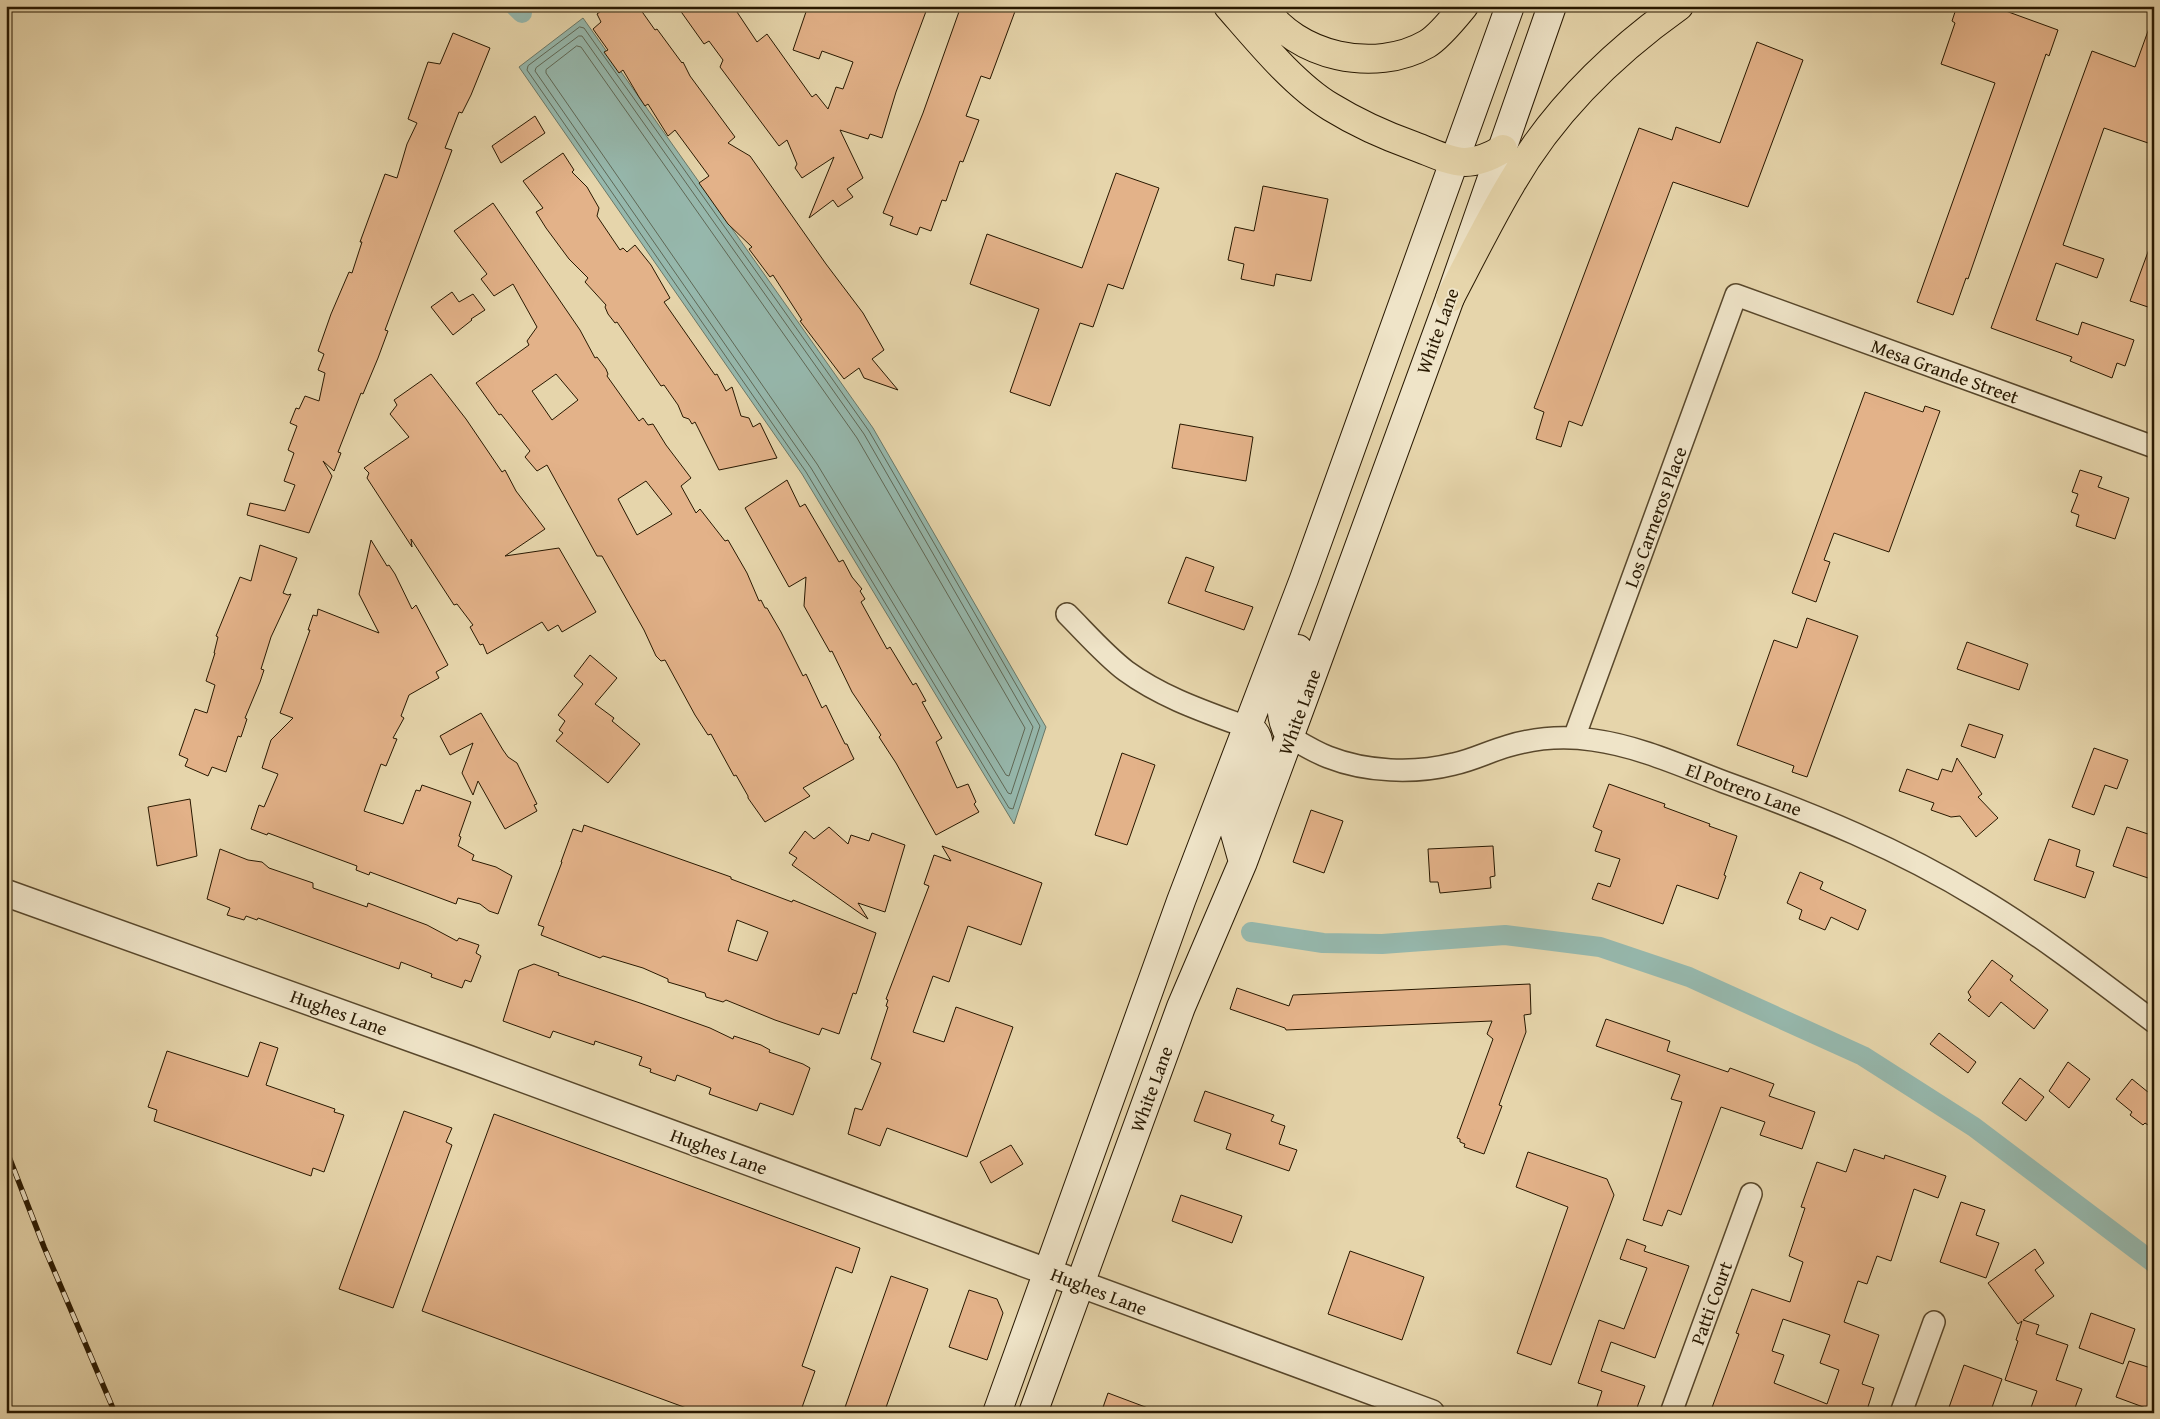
<svg xmlns="http://www.w3.org/2000/svg" width="2160" height="1419" font-family="'Gentium Book Plus',serif">
<style>
.water{fill:#96b8ad;stroke:#6a7868}
.lines{fill:none;stroke-linecap:round;stroke-linejoin:round}
.shore{stroke:#5f6856;stroke-width:1}
.canal{stroke:#96b8ad;stroke-width:20}
.building{fill:#e3b289;stroke:#281800;fill-rule:evenodd}
.minor-casing{stroke:#58472b;stroke-width:24}
.tertiary-casing{stroke:#58472b;stroke-width:29}
.secondary-casing{stroke:#281800;stroke-width:30}
.motorway-casing{stroke:#281800;stroke-width:30}
.minor{stroke:#efe4c8;stroke-width:21}
.tertiary{stroke:#efe4c8;stroke-width:26}
.secondary{stroke:#efe4c8;stroke-width:28}
.motorway{stroke:#e6d5ab;stroke-width:28}
.rail-casing{stroke:#281800;stroke-width:5.5}
.rail{stroke:#efe4c8;stroke-width:4;stroke-dasharray:11;stroke-linecap:butt}
.labels{text-anchor:middle;dominant-baseline:central;stroke-width:4;stroke-linejoin:round;paint-order:stroke}
.street-label{font-size:19px;fill:#281800;stroke:#efe4c8}
</style>
<rect width="100%" height="100%" fill="#e6d5ab"/>
<filter id="stains"><feTurbulence type="fractalNoise" baseFrequency=".004" numOctaves="4"/><feColorMatrix values="0 0 0 0 .2 0 0 0 0 .09 0 0 0 0 .02 0 0 0 .5 -.17"/></filter>
<radialGradient id="worn" r=".72"><stop offset=".6" stop-color="#630" stop-opacity="0"/><stop offset="1" stop-color="#630" stop-opacity=".3"/></radialGradient>
<!-- water -->
<path class="water" d="M583 18 873 428 1046 727 1014 824 802 474 519 67Z"/>
<g class="lines">
<!-- shore -->
<path class="shore" d="M580 27 584 28 869 431 1040 726 1013 809 1009 808 806 472 527 70 528 66Z
M579 36H582L864 434 1033 727 1011 794 1008 793 811 468 535 71 536 68Z
M577 46 581 47 857 438 1025 728 1009 776 1006 775 817 464 546 73V70Z"/>
<!-- canal -->
<path class="canal" d="M515 6 522 13
M1251 932 1323 943 1382 944 1505 935 1600 947 1689 977 1863 1056 1974 1127 2154 1263"/>
</g>
<!-- building -->
<path class="building" d="M608 6H638L655 30 657 29 682 63 683 62 690 76 735 137 728 143 750 156 826 264 863 313 884 350 872 359 898 390 864 378 859 368 844 379 800 321 802 320 773 275 770 277 749 249 752 247 728 224 699 183 709 176 675 130 668 136 648 104 645 106 639 97 623 70 619 73 604 52 608 50 593 29 601 22 597 14Z
M677 6H733L757 42 767 34 812 97 816 94 828 109 836 87 843 89 853 62 822 51 819 59 793 50 808 6H928L896 92 882 138 870 134 868 139 840 130 863 178 847 189 853 197 838 207 833 200 809 218 834 157 802 178 795 168 797 164 787 140 779 146 720 67 723 60 709 41 704 44Z
M961 6H1017L990 79 981 76 966 116 979 120 963 162 960 161 946 201 942 200 931 231 920 227 917 235 890 225 893 217 883 213 923 113Z
M1957 6H1992L2058 30 2049 56 2046 54 1968 279 1966 278 1953 315 1917 302 1995 83 1941 64 1955 23 1952 21Z
M2152 20 2154 21V145L2104 128 2063 245 2104 259 2097 278 2056 263 2036 320 2078 335 2082 322 2134 340 2125 366 2117 363 2112 378 2070 361 2072 357 1991 328 2092 51 2135 67Z
M453 33 490 48 471 95 462 113 459 112 445 148 452 150 385 330 388 331 378 358 363 394 361 393 338 452 341 453 334 471 323 461 332 476 309 533 247 515 250 503 285 511 295 485 284 481 294 453 288 450 297 426 290 423 296 408 299 409 305 396 319 401 325 373 318 370 324 354 318 351 331 314 349 272 352 273 362 242H360L385 174 397 178 407 144 417 123 408 119 428 62 440 64Z
M1757 42 1803 60 1748 207 1673 182 1582 426 1569 421 1561 447 1536 439 1544 412 1534 408 1639 128 1672 140 1676 127 1720 143Z
M535 116 545 133 501 163 492 146Z
M563 153 574 170 572 172 587 187 599 208 597 216 620 250 623 248 627 252 635 245 651 265 670 298 664 302 715 375 717 374 726 391 732 387 741 416 749 418 753 427 760 423 777 458 719 470 695 422 692 424 689 419 683 417 678 405 664 385 661 386 617 322 615 323 608 314 605 307 606 305 585 282 588 278 569 259 546 228 536 212 543 208 523 181Z
M1116 173 1159 188 1123 289 1108 284 1093 327 1080 323 1050 406 1010 392 1039 309 970 284 987 234 1082 268Z
M1263 186 1328 199 1311 281 1276 274 1274 286 1241 279 1244 264 1228 260 1235 227 1254 231Z
M493 203 580 330 595 358 597 357 606 369 608 374 607 376 639 421 643 418 648 425 653 424 666 445 691 478 681 486 696 513 700 509 725 541 728 540 747 573 759 601 761 600 765 608H767L781 632 803 676 806 674 822 708 826 705 845 744H847L851 753 854 759 803 788 810 796 765 822 748 798V796L736 775 734 776 711 734 708 735 695 715 665 660 661 661 656 656 644 630 602 556H597L547 465 537 471 525 457 530 451 501 414 499 415 476 383 529 345 527 341 537 327 513 284 494 296 481 279 487 274 454 231ZM556 374 578 400 552 420 532 391ZM646 481 672 514 637 535 618 499Z
M2152 241H2154V309L2130 301Z
M452 292 459 302 473 294 485 310 471 319 472 320 453 335 431 307Z
M431 374 466 419 502 472 505 470 516 491 545 529 505 556 559 548 596 612 562 632 558 625 548 631 542 622 487 654 483 644 480 645 470 627 473 625 457 604 454 605 411 539 412 547 367 478 369 473 364 468 409 437 390 414 397 405 394 400Z
M1865 392 1923 412 1925 406 1940 411 1889 552 1834 533 1824 560 1830 562 1816 602 1792 593Z
M1180 424 1253 437 1246 481 1172 468Z
M2080 470 2102 477 2098 487 2129 498 2115 539 2076 526 2079 515 2071 512 2078 494 2072 492Z
M787 480 800 507 805 504 839 562 843 560 852 577 862 589 860 591 865 599 861 602 887 649 890 647 913 685 916 683 926 701 922 702 942 738 936 742 957 788 968 784 976 802 974 804 979 812 936 835 896 763 879 737 881 735 852 692 832 651 830 652 804 606 806 577 789 587 745 508Z
M371 540 387 566 389 565 395 574 412 609 416 605 448 665 436 672 439 678 409 695 401 716 404 718 393 738 397 739 386 766 381 764 364 811 403 824 416 790 420 791 422 785 471 802 459 836 461 837 458 846 474 855 472 860 496 867 512 876 498 914 489 911 480 904 458 898 456 904 370 872 369 875 356 870 357 866 268 833 267 835 251 829 259 805 264 807 278 774 262 768 271 740 293 718 280 713 310 630H308L313 615 317 616 318 609 379 633 359 594Z
M260 545 297 558 283 593 288 595 291 594 271 637 261 669 264 670 260 682 245 718 247 719 241 737 238 736 226 772 212 767 208 776 185 766 188 759 179 755 195 709 207 713 215 685 206 681 215 653H214L218 637 216 636 240 577 251 581Z
M1186 557 1214 567 1205 591 1253 607 1244 630 1168 603Z
M1807 618 1858 636 1807 777 1792 772 1794 766 1737 745 1774 640 1797 648Z
M1967 642 2028 664 2019 690 1957 669Z
M590 655 617 678 595 704 614 718 612 721 640 744 608 783 556 741 563 733 559 730 565 721 558 715 583 684 574 676Z
M481 713 503 750 508 757 517 763 537 804 534 805 537 811 505 829 478 781 473 795 462 773 473 743 450 755 440 736Z
M1969 724 2003 735 1995 758 1961 746Z
M2094 748 2128 760 2117 789 2105 785 2094 815 2072 807Z
M1122 753 1155 765 1127 845 1095 835Z
M1957 758 1982 794 1978 797 1998 818 1976 837 1960 816 1951 817 1931 810 1934 803 1899 791 1907 769 1938 780 1942 769 1952 772Z
M1609 784 1665 804 1664 807 1710 824 1709 826 1737 836 1724 875 1726 876 1718 899 1677 885 1663 924 1592 899 1598 883 1610 887 1620 859 1595 851 1602 831 1593 827Z
M190 799 197 856 157 866 148 807Z
M1311 810 1343 821 1324 873 1293 862Z
M584 825 731 877V879L792 902 793 900 876 933 856 994 853 993 839 1034 822 1028 819 1035 775 1020 726 1000 723 1002 706 997 705 993 668 982V979L643 968 603 956 600 958 541 935 544 927 538 925 562 862H561L573 829 582 832ZM737 920 768 932 757 961 728 951Z
M829 827 848 844 851 835 869 841 872 833 905 845 885 912 858 903 868 919 792 865 797 858 789 853 805 831 814 839Z
M2127 827 2154 836V862L2148 878 2113 866Z
M2049 839 2080 850 2076 866 2094 872 2085 898 2034 880Z
M942 846 1042 883 1021 945 968 926 949 982 933 976 913 1032 944 1042 956 1007 1013 1027 967 1157 887 1128 880 1146 848 1134 855 1108 862 1110 881 1063 871 1059 888 1007 886 1006 888 1000 886 999 929 886 924 884 934 855 951 861Z
M1493 846 1495 876 1490 877 1491 888 1440 893 1438 882H1430L1428 849Z
M220 849 248 860 262 862 269 868 313 883V888L367 907 368 903 427 925 457 941 459 938 479 945 476 953 481 956 471 982 465 980 462 988 431 977 432 974 401 962 399 969 258 918 257 920 246 916 244 920 227 915 230 908 207 899Z
M1800 872 1823 882 1820 889 1866 910 1858 930 1831 917 1825 930 1799 919 1802 910 1787 903Z
M1992 960 2013 976 2010 980 2048 1010 2034 1029 2001 1002 1989 1017 1968 1000 1971 997 1968 992Z
M534 964 559 973 558 975 640 1003 710 1028 733 1039 734 1036 761 1045 770 1050 769 1052 803 1064 810 1068 793 1115 760 1103 757 1111 709 1094 711 1088 677 1075 675 1081 650 1072 651 1069 639 1065 642 1057 595 1041 594 1045 553 1031 550 1038 503 1021 519 970Z
M1530 984 1531 1014 1524 1015 1526 1032 1499 1105 1502 1106 1484 1154 1464 1147 1465 1144 1460 1142V1139L1457 1138 1493 1039 1487 1034 1492 1021 1286 1030 1285 1028 1230 1009 1237 988 1289 1006 1293 995Z
M1606 1019 1670 1041 1667 1051 1728 1072 1730 1068 1774 1084 1769 1096 1815 1112 1802 1149 1760 1135 1765 1122 1721 1107 1681 1215 1668 1210 1662 1226 1643 1220 1682 1102 1671 1099 1680 1075 1596 1046Z
M1939 1033 1976 1062 1968 1073 1930 1044Z
M260 1042 278 1048 266 1085 335 1109 334 1112 344 1115 324 1172 313 1168 311 1176 154 1121 157 1110 148 1107 167 1051 248 1077Z
M2068 1062 2090 1079 2069 1108 2049 1091Z
M2020 1078 2044 1097 2026 1121 2002 1103Z
M2132 1079 2154 1097V1129L2145 1123 2143 1125 2130 1115 2132 1112 2116 1099Z
M1205 1091 1274 1115 1271 1121 1285 1126 1279 1144 1297 1150 1289 1171 1226 1149 1231 1134 1194 1121Z
M404 1111 452 1128 446 1142 452 1145 393 1308 339 1289Z
M494 1114 860 1248 852 1273 836 1267 802 1366 815 1371 800 1413H700L422 1311Z
M1011 1145 1023 1164 991 1183 980 1162Z
M1854 1149 1884 1159 1885 1155 1946 1176 1938 1198 1914 1189 1891 1261 1877 1256 1867 1284 1858 1281 1844 1322 1879 1335 1862 1384 1874 1388 1866 1413H1710L1739 1334 1736 1333 1752 1289 1790 1302 1803 1262 1789 1256 1805 1208 1801 1207 1817 1162 1846 1172ZM1783 1319 1830 1335 1820 1363 1839 1370 1827 1404 1774 1383 1784 1355 1772 1351Z
M1528 1152 1607 1179 1614 1195 1551 1365 1517 1353 1568 1207 1516 1187Z
M1181 1195 1242 1216 1232 1243 1172 1221Z
M1961 1202 1985 1210 1976 1235 1999 1243 1986 1278 1940 1262Z
M1627 1239 1646 1246 1644 1251 1689 1266 1655 1358 1611 1342 1601 1371 1645 1386 1635 1413H1595L1602 1391 1578 1383 1599 1320 1624 1329 1647 1268 1620 1259Z
M2035 1249 2044 1263 2035 1270 2054 1296 2023 1320 2039 1325 2036 1334 2068 1345 2056 1380 2082 1389 2073 1413H2029L2037 1391 2005 1380 2018 1341 2016 1340 2022 1321 2018 1324 1988 1283Z
M1350 1251 1424 1277 1402 1340 1328 1314Z
M891 1276 928 1289 884 1413H843Z
M969 1290 997 1299 1003 1313 987 1360 949 1347Z
M2091 1313 2135 1329 2123 1364 2079 1348Z
M2129 1361 2154 1369V1411L2116 1397Z
M1964 1365 2002 1379 1990 1413H1947Z
M1108 1393 1156 1411 1155 1413H1101Z"/>
<g class="lines">
<!-- minor casing -->
<g class="minor-casing">
<path id="minor" d="M1067 614C1086 633 1105 655 1126 671 1163 698 1206 712 1249 728
M1290 737C1302 744 1315 752 1328 757 1366 772 1414 774 1454 764 1473 760 1490 751 1508 746 1535 738 1566 736 1593 740 1638 746 1682 766 1724 782 1813 814 1899 849 1979 898 2041 935 2097 979 2154 1022
M1574 738 1736 295 2154 447
M1671 1413 1751 1194
M1901 1413 1934 1322"/>
</g>
<!-- tertiary casing -->
<g class="tertiary-casing">
<path id="tertiary" d="M6 893 469 1059 1431 1413"/>
</g>
<!-- secondary casing -->
<g class="secondary-casing">
<path id="secondary" d="M1290 737C1272 705 1287 681 1298 649
M1243 862 1234 830 1259 752C1259 741 1258 734 1249 728
M997 1413 1181 901 1304 579 1510 6
M1033 1413 1181 1007 1243 862 1310 681 1450 298 1552 6"/>
</g>
<!-- motorway casing -->
<g class="motorway-casing">
<path id="motorway" d="M1228 6C1257 39 1294 85 1331 107 1357 123 1386 136 1414 146 1451 160 1465 172 1503 149
M1263 6C1296 57 1375 74 1427 44 1439 37 1455 17 1464 6
M1450 298C1470 260 1489 221 1511 184 1552 112 1613 53 1679 6"/>
</g>
<!-- minor -->
<use href="#minor" class="minor"/>
<!-- tertiary -->
<use href="#tertiary" class="tertiary"/>
<!-- secondary -->
<use href="#secondary" class="secondary"/>
<!-- motorway -->
<use href="#motorway" class="motorway"/>
<!-- rail casing -->
<g class="rail-casing">
<path id="rail" d="M6 1149 44 1247 115 1413"/>
</g>
<!-- rail -->
<use href="#rail" class="rail"/>
</g>
<g class="labels">
<!-- street labels -->
<g class="street-label">
<text transform="translate(1437 331) rotate(-70)">White Lane</text>
<text transform="translate(1945 371) rotate(20)">Mesa Grande Street</text>
<text transform="translate(1655 517) rotate(-70)">Los Carneros Place</text>
<text transform="translate(1299 712) rotate(-70)">White Lane</text>
<text transform="translate(1744 789) rotate(20)">El Potrero Lane</text>
<text transform="translate(339 1012) rotate(20)">Hughes Lane</text>
<text transform="translate(1151 1089) rotate(-70)">White Lane</text>
<text transform="translate(719 1151) rotate(20)">Hughes Lane</text>
<text transform="translate(1099 1291) rotate(21)">Hughes Lane</text>
<text transform="translate(1711 1303) rotate(-70)">Patti Court</text>
</g>
</g>
<!-- margin -->
<rect width="2160" height="1419" fill="none" stroke="#e6d5ab" stroke-width="25"/>
<rect x="8" y="8" width="2145" height="1404" fill="none" stroke="#281800" stroke-width="2.5"/>
<rect x="12" y="12" width="2135" height="1394" fill="none" stroke="#281800"/>
<rect width="100%" height="100%" filter="url(#stains)"/>
<rect width="100%" height="100%" fill="url(#worn)"/>
</svg>
